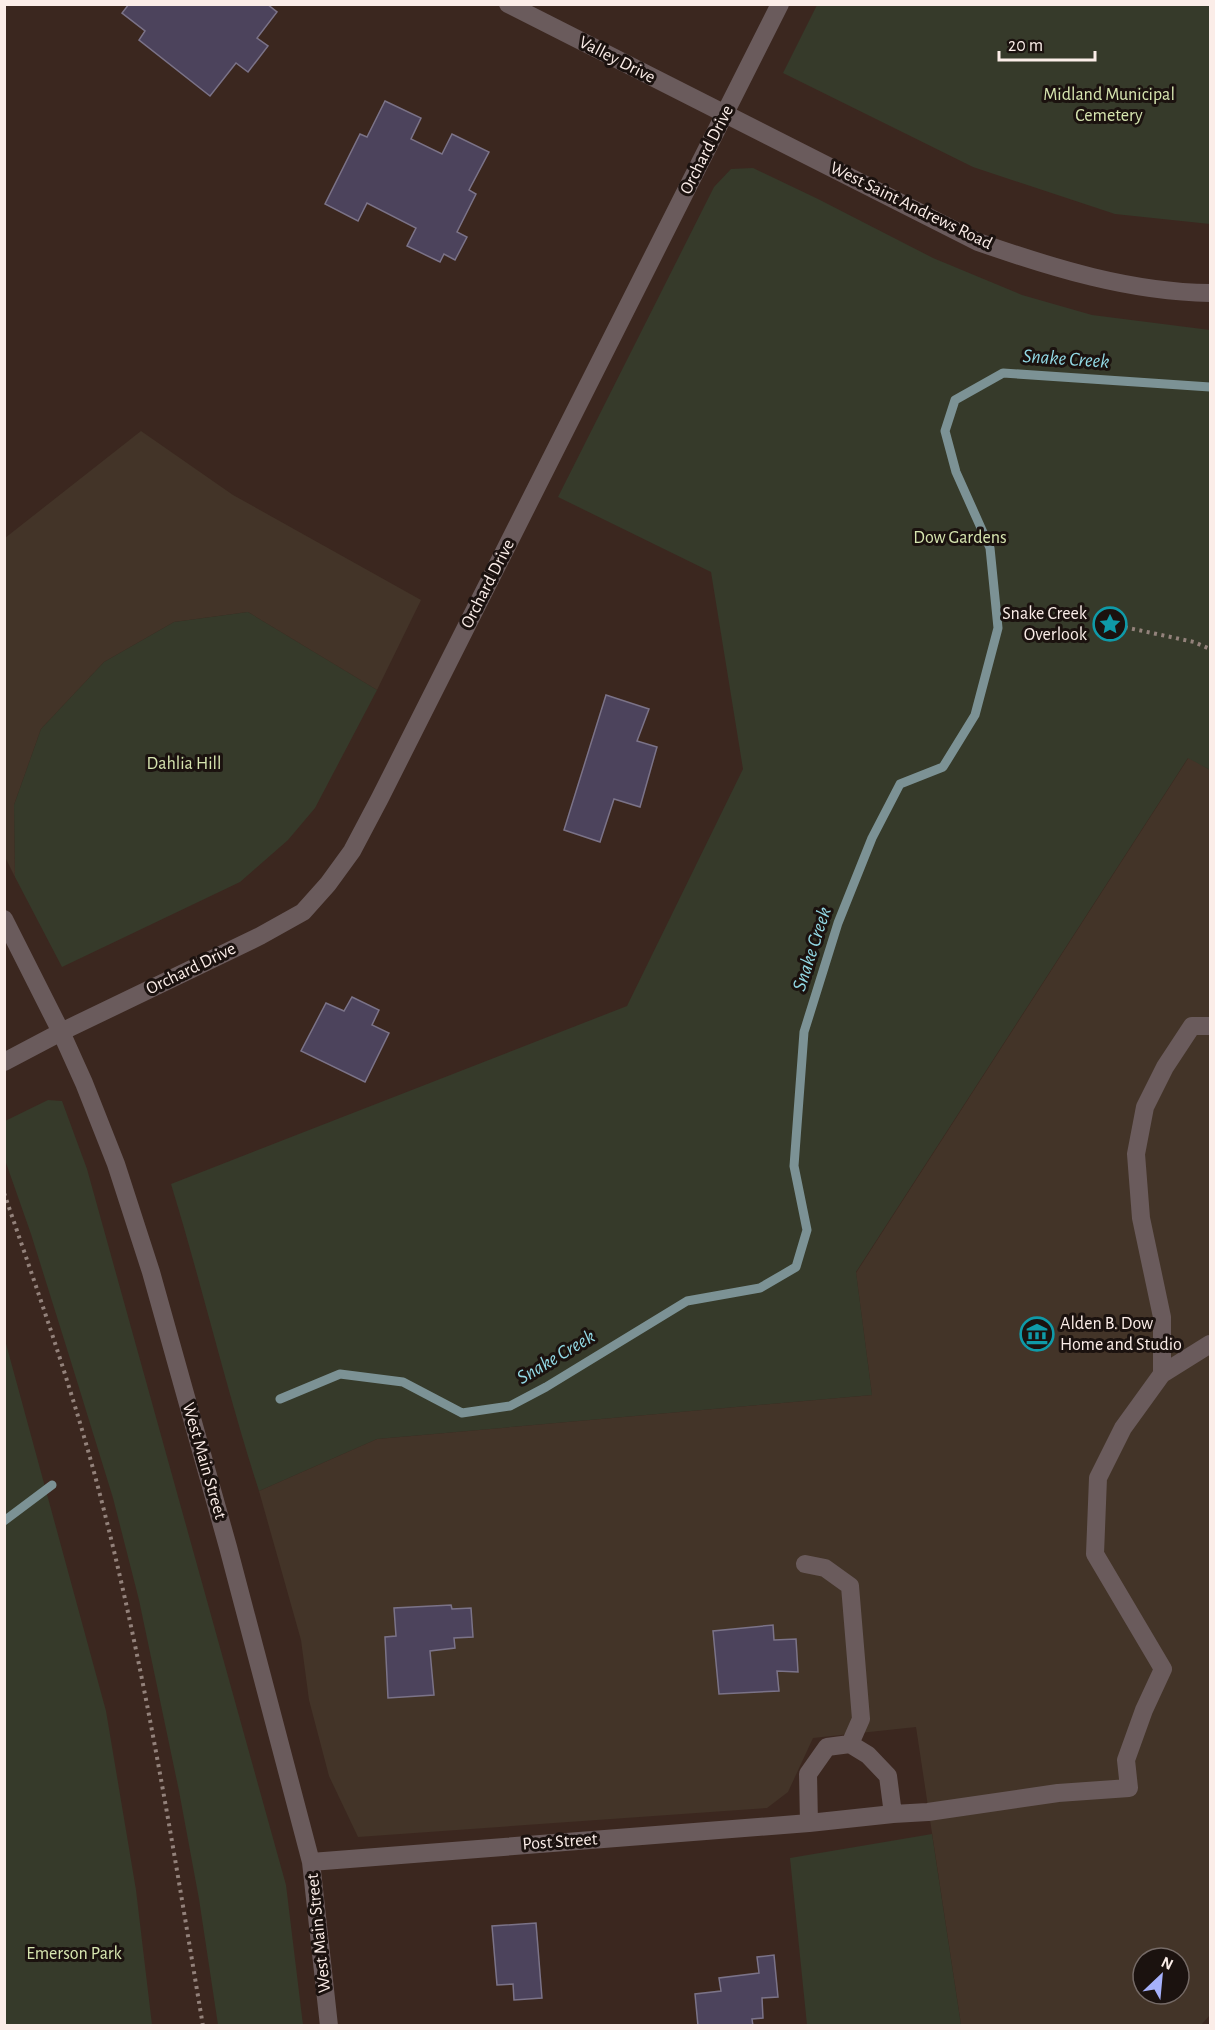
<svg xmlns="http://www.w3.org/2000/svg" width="1215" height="2030" font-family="'Alegreya Sans',sans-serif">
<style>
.commercial{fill:#433428;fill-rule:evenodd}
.green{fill:#363a2a}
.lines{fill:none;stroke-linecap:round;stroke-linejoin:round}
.stream{stroke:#7c9295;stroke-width:9}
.building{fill:#4c435c;stroke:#7b7388;stroke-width:1.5}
.path{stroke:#93827b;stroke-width:4;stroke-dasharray:3 4.5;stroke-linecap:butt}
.minor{stroke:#6a5b5c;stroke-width:18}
.labels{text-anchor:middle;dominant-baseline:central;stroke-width:6;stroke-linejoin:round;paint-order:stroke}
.street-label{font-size:18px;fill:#fbede8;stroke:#1b120f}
.park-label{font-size:18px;fill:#d7e6b0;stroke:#1b120f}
.poi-label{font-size:18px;fill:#fbede8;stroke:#1b120f;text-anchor:end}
.water-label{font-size:20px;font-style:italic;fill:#92d9e5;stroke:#1b120f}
</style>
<rect width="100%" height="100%" fill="#3b271f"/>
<!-- commercial -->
<path class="commercial" d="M141 431 233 495 421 600 377 690 248 612 174 622 104 662 41 729 14 805 15 877 5 857V538Z
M1189 757 1210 770V2015L1201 2025H961L916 1727 813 1738 788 1792 767 1808 358 1837 329 1776 309 1700 301 1640 259 1491 377 1439 872 1395 856 1273ZM1143 1958H1179V1994H1143Z"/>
<!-- green -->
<path class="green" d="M817 5H1210V224L1115 214 973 167 783 73Z
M753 168 818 199 933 258 1022 295 1092 315 1210 330V770L1188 758 856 1272 872 1395 377 1439 259 1491C226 1389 202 1285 171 1184L627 1006 743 769 711 572 558 497 714 187 731 169Z
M248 612 377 690 315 808 288 840 240 882 62 967 15 877 14 805 41 729 104 662 174 622Z
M48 1100 62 1101 87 1169 286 1885 303 2025H218L199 1899 179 1791 139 1600 113 1498 72 1365 31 1234 5 1160V1121Z
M5 1340 106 1711 136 1890 152 2025H5Z
M932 1834 961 2025H807L790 1858Z"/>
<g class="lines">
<!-- stream -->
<path class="stream" d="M280 1399 340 1374 403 1382 462 1413 510 1406 546 1387 687 1301 760 1288 796 1267 807 1230 794 1166 804 1032 838 923 872 838 900 784 943 767 975 715 998 628 990 548 956 472 945 431 955 400 1003 373 1210 387
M4 1521 52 1485"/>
</g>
<!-- building -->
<path class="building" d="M129 4H267L277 12 257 38 268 46 248 72 236 63 210 96 139 40 145 31 122 13Z
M385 101 421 118 411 139 442 154 452 134 489 152 469 190 476 194 457 232 467 237 455 260 444 254 440 262 407 246 416 228 367 203 358 221 325 204 360 134 367 137Z
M606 695 649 709 637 741 657 747 640 807 614 799 600 842 564 830Z
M352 997 379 1010 372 1025 389 1033 365 1082 301 1051 326 1003 344 1011Z
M451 1605 452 1609 471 1608 473 1637 454 1638 455 1648 430 1651 434 1695 388 1698 385 1637 396 1636 394 1608Z
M773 1625 774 1640 796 1639 798 1672 777 1671 779 1691 719 1694 713 1631Z
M536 1923 542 1998 514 2000 513 1984 497 1985 492 1926Z
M774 1955 778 1997 762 1998 763 2018 752 2019 753 2026H698L695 1994 721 1991 719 1978 759 1973 757 1957Z"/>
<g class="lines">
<!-- path -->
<path class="path" d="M1110 624 1194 642 1210 649
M4 1193C38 1292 73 1391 99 1491 145 1667 173 1847 203 2026"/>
<!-- minor -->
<path class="minor" d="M508 4 978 242C1053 268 1130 292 1210 293
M4 919 61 1032 84 1083 116 1164 151 1272 228 1547 311 1862 329 2026
M4 1062 61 1032 260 936 303 912 328 884 352 851 380 798 780 4
M1162 1374V1317L1141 1218 1136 1154 1145 1107 1165 1067 1192 1026H1210
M805 1564 825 1568 850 1586 861 1719 850 1744
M893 1814 928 1812 1058 1793 1129 1788 1126 1760 1144 1710 1163 1669 1095 1554 1098 1478 1123 1428 1162 1374 1210 1344
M311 1862 809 1823 893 1814 888 1776 868 1755 850 1744 827 1747 808 1774 809 1823"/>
</g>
<!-- icons -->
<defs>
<g id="sight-ring" transform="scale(1.725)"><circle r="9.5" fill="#1b120f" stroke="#0f9aa8" stroke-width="1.5"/><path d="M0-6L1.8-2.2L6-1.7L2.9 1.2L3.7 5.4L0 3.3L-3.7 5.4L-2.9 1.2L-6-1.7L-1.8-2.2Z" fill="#0f9aa8"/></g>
<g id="museum-ring" transform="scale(1.725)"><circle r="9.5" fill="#1b120f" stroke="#0f9aa8" stroke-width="1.5"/><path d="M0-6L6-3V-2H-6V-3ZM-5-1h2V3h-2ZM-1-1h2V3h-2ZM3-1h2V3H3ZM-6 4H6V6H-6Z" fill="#0f9aa8"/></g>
</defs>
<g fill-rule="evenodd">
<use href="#sight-ring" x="1110" y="624"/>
<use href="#museum-ring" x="1037" y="1334"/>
</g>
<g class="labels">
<!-- street labels -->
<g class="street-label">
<text transform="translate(617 60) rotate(27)">Valley Drive</text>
<text transform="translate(707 150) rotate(-63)">Orchard Drive</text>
<text transform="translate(911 206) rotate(26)">West Saint Andrews Road</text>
<text transform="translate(488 584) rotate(-63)">Orchard Drive</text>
<text transform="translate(191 969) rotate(-26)">Orchard Drive</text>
<text transform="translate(204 1461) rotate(74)">West Main Street</text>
<text transform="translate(560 1842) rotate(-4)">Post Street</text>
<text transform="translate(319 1933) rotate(-96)">West Main Street</text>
</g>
<!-- park labels -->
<g class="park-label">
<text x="1109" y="95">Midland Municipal<tspan x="1109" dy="21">Cemetery</tspan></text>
<text x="960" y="538">Dow Gardens</text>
<text x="184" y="764">Dahlia Hill</text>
<text x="74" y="1954">Emerson Park</text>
</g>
<!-- poi labels -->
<g class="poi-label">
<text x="1087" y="614">Snake Creek<tspan x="1087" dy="21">Overlook</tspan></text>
<text x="1060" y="1324" text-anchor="start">Alden B. Dow<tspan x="1060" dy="21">Home and Studio</tspan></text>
</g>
<!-- water labels -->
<g class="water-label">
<text transform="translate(1066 359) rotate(4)">Snake Creek</text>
<text transform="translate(812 949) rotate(-72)">Snake Creek</text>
<text transform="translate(556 1357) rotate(-31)">Snake Creek</text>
</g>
</g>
<!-- border -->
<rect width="1215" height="2030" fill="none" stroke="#fbede8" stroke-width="12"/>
<!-- north arrow -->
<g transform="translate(1161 1976) rotate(26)"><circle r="28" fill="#1b120f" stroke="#756a66" stroke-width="1.5"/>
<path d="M0-4.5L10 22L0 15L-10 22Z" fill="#a6b1fc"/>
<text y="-9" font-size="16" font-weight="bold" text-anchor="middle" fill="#fbede8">N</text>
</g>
<!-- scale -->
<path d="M999 51v9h96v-9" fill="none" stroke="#fbede8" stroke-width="3"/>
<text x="1008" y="51" font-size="18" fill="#fbede8" stroke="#1b120f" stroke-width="4.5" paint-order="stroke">20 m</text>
</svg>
